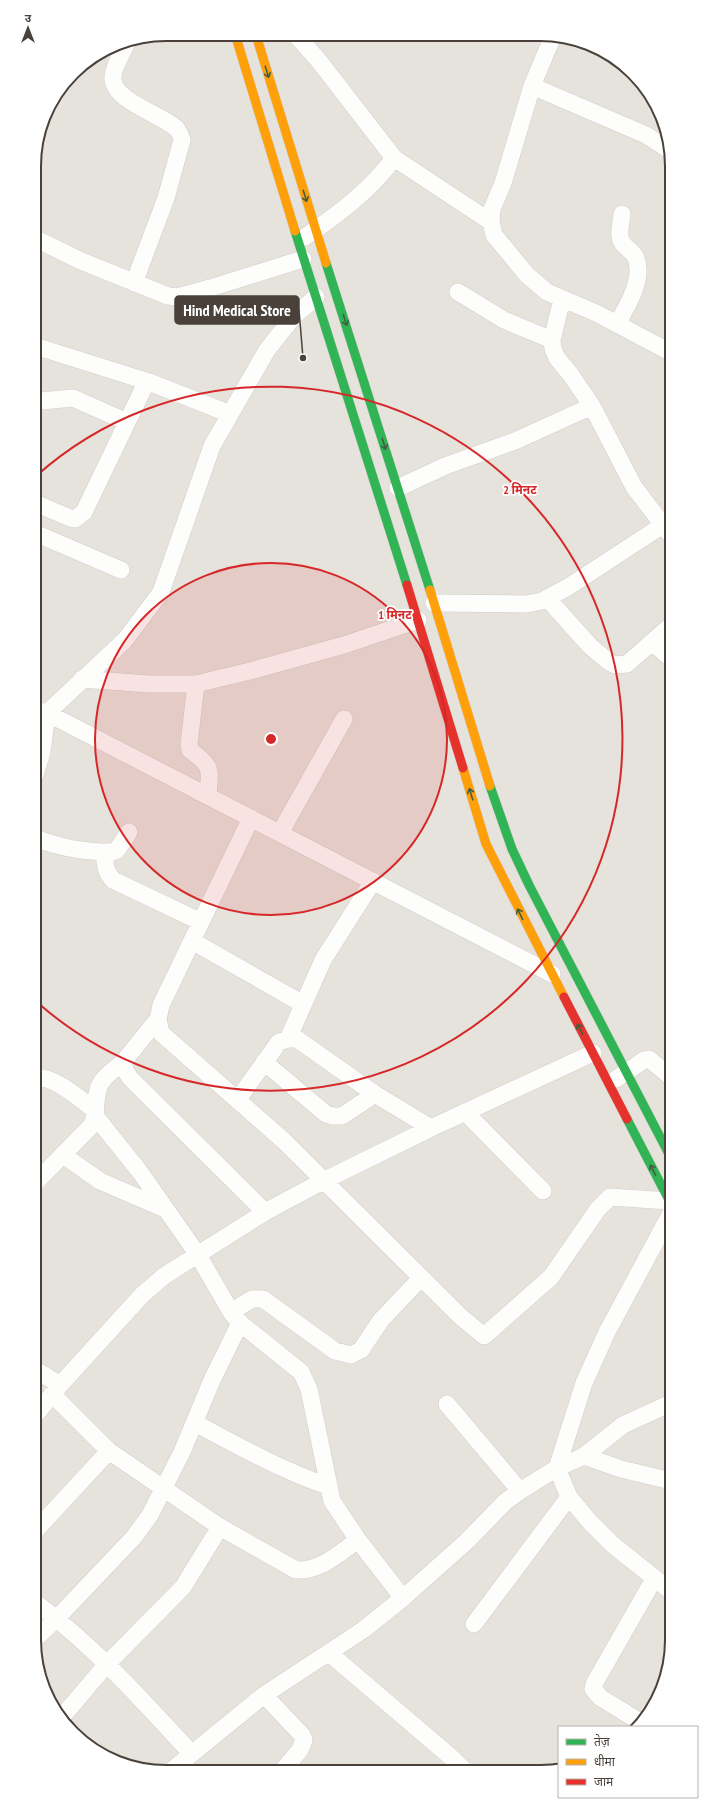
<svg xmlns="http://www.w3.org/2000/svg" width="706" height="1806" font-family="'PT Sans Narrow','Noto Sans Devanagari',sans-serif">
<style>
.residential{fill:#e6e2dc}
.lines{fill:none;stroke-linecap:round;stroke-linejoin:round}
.street-casing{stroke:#d1cecc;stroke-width:18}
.fast-casing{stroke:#d2cdc5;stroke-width:10}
.slow-casing{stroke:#d2cdc5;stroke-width:10}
.jam-casing{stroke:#d2cdc5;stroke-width:10}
.street{stroke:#fdfdfc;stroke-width:17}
.fast{stroke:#30b455;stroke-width:9}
.slow{stroke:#ff9f0a;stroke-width:9}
.jam{stroke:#e5322d;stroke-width:9}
.oneway{stroke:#435e41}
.ring{fill:none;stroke:#d62828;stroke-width:2}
.rim{fill:none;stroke:#49413a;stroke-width:2}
.centre{fill:#d62828;stroke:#fff;stroke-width:2}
.ring-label{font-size:12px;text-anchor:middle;font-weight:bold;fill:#d62828;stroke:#fff;stroke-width:3.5;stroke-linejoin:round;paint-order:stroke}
.leader{fill:none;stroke:#49413a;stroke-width:1.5}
.callout-dot{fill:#49413a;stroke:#fff;stroke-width:1.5}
.callout{fill:#49413a;stroke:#49413a;stroke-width:1.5}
.callout-label{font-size:16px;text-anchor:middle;font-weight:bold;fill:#fff}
</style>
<rect width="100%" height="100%" fill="#f3f1ee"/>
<!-- residential -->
<path class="residential" d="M166 34 566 37 599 48 633 72 654 100 669 140 672 1649 662 1690 639 1727H559V1769L140 1770 107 1758 73 1734 52 1706 37 1666 34 157 48 107 79 67 116 44Z"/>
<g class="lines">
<!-- street casing -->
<g class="street-casing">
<path id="street" d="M296 35 319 61 394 158 491 222
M553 36 532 86 503 183 492 209 491 222 494 235 527 275 547 292 596 313 670 352
M127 42C123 52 114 65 113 76 110 101 164 115 177 129 180 133 181 136 182 140L166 198 134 283
M532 86 646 135 669 150
M305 237C337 215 371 190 394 158
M34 238 79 260 168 296 177 297 210 288 303 259
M458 292 504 320 552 340
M562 299 552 340 553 349 557 358 571 375 592 406 634 487 670 534
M617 324C627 307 644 279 636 258 634 253 629 250 625 246 616 238 621 226 622 214
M35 346 149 382
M35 400 41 401 73 398 127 422
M398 488 445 466 515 441 592 406
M35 503 70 518 75 519 84 512 145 385 149 382 230 414
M35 533 121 570
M547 598 590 646 609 662 615 665 627 664 670 626
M434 603 527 604 542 601 568 587 663 525
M652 642 670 658
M82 679 149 684H196L250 671 344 645 418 620
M196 684 189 744 190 750C213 767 210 768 208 796
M35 710 47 713 552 974
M35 775 42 752 47 713 125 640 161 592 212 446 267 350 294 316 316 297
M251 818 161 1005 158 1019 161 1033 284 1141 461 1317 484 1336 551 1277 598 1209 610 1197 670 1201
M280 833 344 719
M35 838C62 848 83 852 112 852L117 850 129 832
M104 852C105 862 105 872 113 880L201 922
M192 941 303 1004
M158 1019 124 1061V1068L130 1078 265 1212
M288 1039 323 960 373 881
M264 1062 326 1114 333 1116H342L375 1094
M36 1078C54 1075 82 1101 96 1111
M616 1079 644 1060 649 1059 671 1077
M238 1099 279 1042 288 1039H297L375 1094 431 1128
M465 1112 543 1191
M96 1117 140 1172 198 1255 231 1312 240 1323 301 1372 309 1389 332 1501 358 1540 403 1598 363 1630 264 1695 172 1770
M63 1155 100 1181 165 1209
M36 1182 92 1125C98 1112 93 1091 103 1080 108 1073 118 1067 124 1061
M671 1213 607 1332 584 1383 557 1468 569 1497 589 1521 613 1545 672 1592
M231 1312 252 1299H263L335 1351 351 1355 361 1350 381 1320 421 1278
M36 1370 60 1385
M52 1394 109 1451 220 1527 296 1570C321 1571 338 1554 358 1540
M447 1404 520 1491
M36 1414 60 1385 142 1295 164 1276 265 1212 323 1181 431 1128 593 1053
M195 1423C238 1446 281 1470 328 1486
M584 1456 621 1469 671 1481
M36 1530 109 1451
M403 1598 467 1541 505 1502 520 1491 557 1468 584 1456 623 1425 671 1403
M36 1603C94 1646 142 1700 191 1753
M474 1624 569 1497
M37 1637 57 1618 134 1537 150 1515 182 1452 212 1380 240 1323
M329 1653 452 1758 463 1769
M264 1695 302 1735 304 1740 300 1750 284 1769
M61 1718 107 1664 183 1587 220 1527
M642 1723 601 1698 593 1689 594 1684 654 1579"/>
</g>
<!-- fast casing -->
<g class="fast-casing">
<path id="fast" d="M295 231 407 585
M326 263 430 590
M490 786 512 849 529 885 671 1158
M627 1119 671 1204"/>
</g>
<!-- slow casing -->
<g class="slow-casing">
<path id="slow" d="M235 34 295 231
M256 35 326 263
M430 590 490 786
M463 768 486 844 564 997"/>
</g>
<!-- jam casing -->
<g class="jam-casing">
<path id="jam" d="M407 585 463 768
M564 997 627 1119"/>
</g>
<!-- street -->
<use href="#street" class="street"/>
<!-- fast -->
<use href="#fast" class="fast"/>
<!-- slow -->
<use href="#slow" class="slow"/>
<!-- jam -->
<use href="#jam" class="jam"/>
</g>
<!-- one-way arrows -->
<defs><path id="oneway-shaft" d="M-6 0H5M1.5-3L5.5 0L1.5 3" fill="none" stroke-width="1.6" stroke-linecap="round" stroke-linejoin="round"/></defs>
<g class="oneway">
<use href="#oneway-shaft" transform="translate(267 72) rotate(73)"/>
<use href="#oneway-shaft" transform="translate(305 196) rotate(73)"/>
<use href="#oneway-shaft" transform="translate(345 320) rotate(72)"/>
<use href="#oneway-shaft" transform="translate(384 444) rotate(73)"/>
<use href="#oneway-shaft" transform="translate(471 794) rotate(-107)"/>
<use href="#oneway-shaft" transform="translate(520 914) rotate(-116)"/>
<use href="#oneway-shaft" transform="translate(580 1029) rotate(-117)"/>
<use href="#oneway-shaft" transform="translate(653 1170) rotate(-117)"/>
</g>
<!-- distance rings -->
<circle cx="271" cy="739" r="176" fill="#d62828" fill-opacity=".12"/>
<g class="ring">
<circle cx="271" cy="739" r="176"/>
<path d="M35 477A352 352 0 1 1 38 1003"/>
</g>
<!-- crop -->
<path d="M0 0H706V1806H0ZM166 41H540A125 125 0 0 1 665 166V1640A125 125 0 0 1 540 1765H166A125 125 0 0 1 41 1640V166A125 125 0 0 1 166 41Z" fill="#fff" fill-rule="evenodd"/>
<path class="rim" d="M166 41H540A125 125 0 0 1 665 166V1640A125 125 0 0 1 540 1765H166A125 125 0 0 1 41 1640V166A125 125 0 0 1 166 41Z"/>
<circle cx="271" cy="739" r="6" class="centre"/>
<g class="ring-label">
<text x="520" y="494">2 मिनट</text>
<text x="395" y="619">1 मिनट</text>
</g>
<!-- callouts -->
<path class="leader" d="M303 358L299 310"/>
<circle class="callout-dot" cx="303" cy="358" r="4"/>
<rect class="callout" x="175" y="296" width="124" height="28" rx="4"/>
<g class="callout-label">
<text x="237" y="316">Hind Medical Store</text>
</g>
<!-- legend -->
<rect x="558" y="1726" width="140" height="72" fill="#ffffff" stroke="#b6b3b0"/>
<rect x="566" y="1739" width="20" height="6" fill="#30b455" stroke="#b6b3b0"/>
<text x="594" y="1746" font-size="12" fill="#49413a">तेज़</text>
<rect x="566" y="1759" width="20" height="6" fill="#ff9f0a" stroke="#b6b3b0"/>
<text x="594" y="1766" font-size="12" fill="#49413a">धीमा</text>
<rect x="566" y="1779" width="20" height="6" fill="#e5322d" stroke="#b6b3b0"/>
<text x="594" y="1786" font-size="12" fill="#49413a">जाम</text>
<!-- north arrow -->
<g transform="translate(28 28)" stroke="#ffffff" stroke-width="3" paint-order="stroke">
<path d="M0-3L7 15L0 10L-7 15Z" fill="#49413a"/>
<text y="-6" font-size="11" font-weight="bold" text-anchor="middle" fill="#49413a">उ</text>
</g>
</svg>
